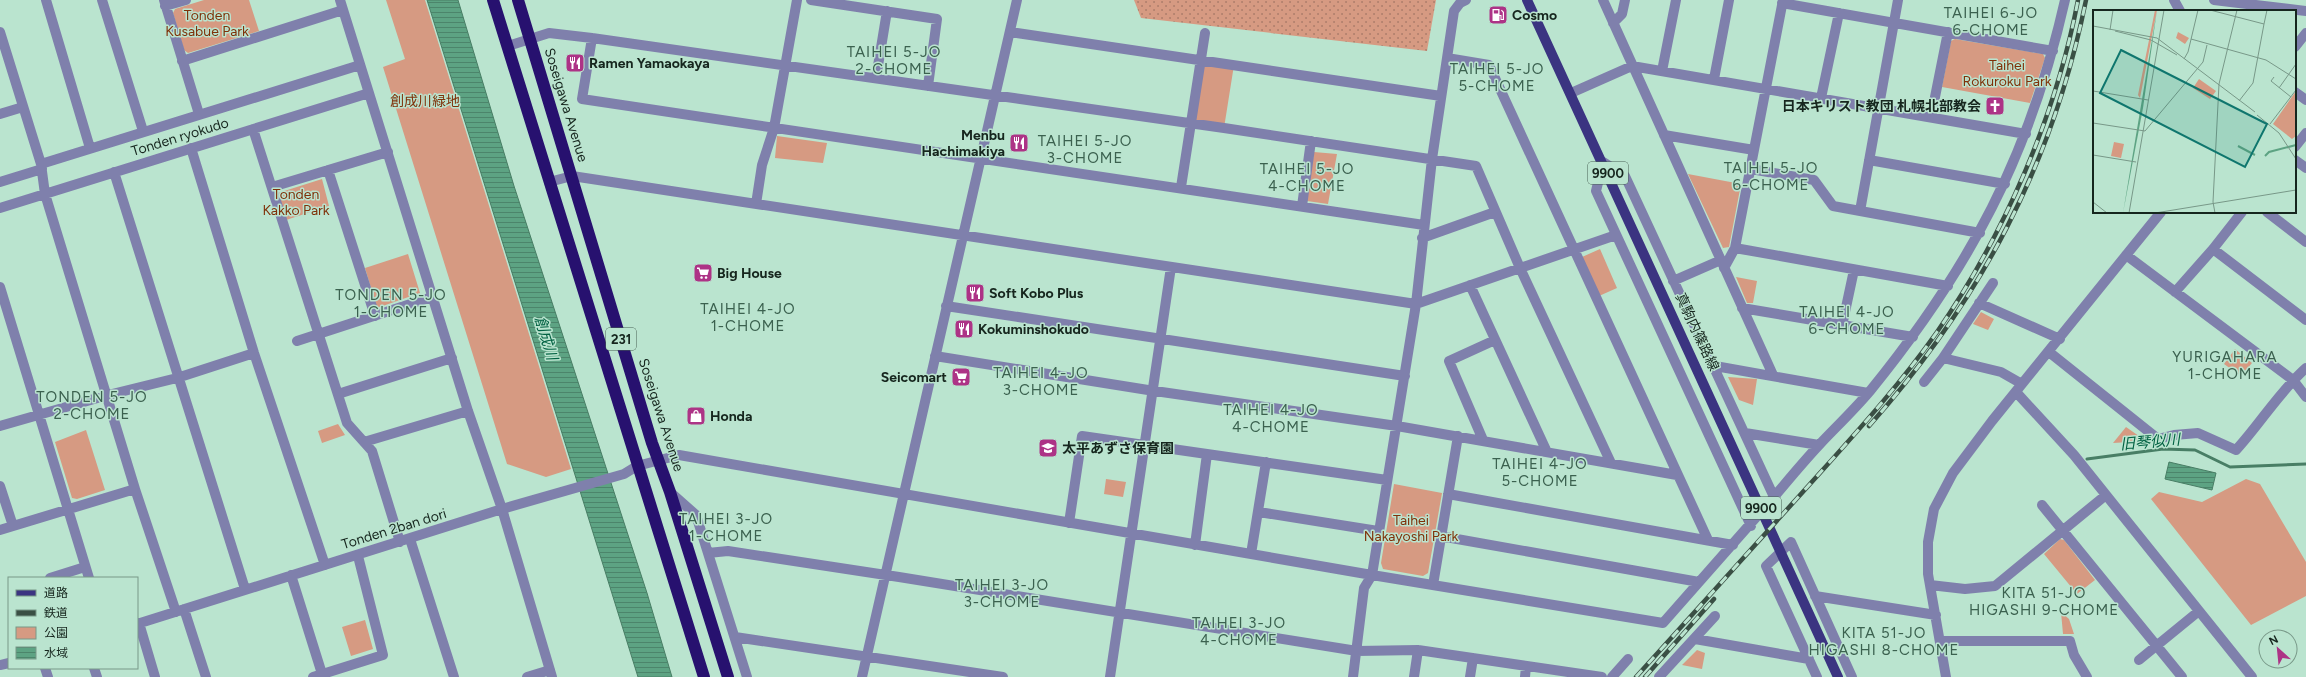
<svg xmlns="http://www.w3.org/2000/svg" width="2306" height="677" font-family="Figtree,'Noto Sans JP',sans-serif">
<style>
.grass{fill:url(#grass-dots)}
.green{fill:#d69a82}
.water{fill:url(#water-rules);stroke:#487e65}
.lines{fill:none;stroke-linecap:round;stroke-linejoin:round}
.stream{stroke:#487e65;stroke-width:3}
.minor{stroke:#7f80ac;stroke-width:10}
.major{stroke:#3b3481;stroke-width:10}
.highway{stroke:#27116f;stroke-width:12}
.rail-casing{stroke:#3a4f44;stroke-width:4.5}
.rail{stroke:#bae4cf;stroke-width:3;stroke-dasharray:9;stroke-linecap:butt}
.labels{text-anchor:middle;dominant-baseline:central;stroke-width:3;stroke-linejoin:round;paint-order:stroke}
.shield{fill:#bae4cf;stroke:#475f53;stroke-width:1}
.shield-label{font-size:13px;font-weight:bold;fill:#16261e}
.park-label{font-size:14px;fill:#7f3109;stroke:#bae4cf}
.poi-label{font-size:14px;font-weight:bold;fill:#16261e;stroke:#bae4cf;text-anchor:start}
.street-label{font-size:14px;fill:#16261e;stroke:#bae4cf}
.neighbourhood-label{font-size:15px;letter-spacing:1px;fill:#3b614f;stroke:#bae4cf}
.water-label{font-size:15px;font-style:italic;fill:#036243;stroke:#bae4cf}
.inset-river{fill:none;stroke:#5da383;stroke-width:2}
.inset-road{fill:none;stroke:#789888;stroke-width:1}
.view{fill:#0f766e;fill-opacity:0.15;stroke:#0f766e;stroke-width:2}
.inset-edge{fill:none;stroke:#16261e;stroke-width:2}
</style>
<defs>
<pattern id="grass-dots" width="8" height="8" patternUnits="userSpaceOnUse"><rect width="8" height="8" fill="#d69a82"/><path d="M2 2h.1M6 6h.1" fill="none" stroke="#ad7d6a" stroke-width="1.8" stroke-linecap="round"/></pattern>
<pattern id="water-rules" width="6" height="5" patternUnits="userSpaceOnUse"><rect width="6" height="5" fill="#5da383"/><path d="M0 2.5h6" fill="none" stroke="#4c856b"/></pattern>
</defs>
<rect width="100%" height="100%" fill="#bae4cf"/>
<!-- grass -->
<path class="grass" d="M1134 0H1436L1427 51 1141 18Z"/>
<!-- green -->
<path class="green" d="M204 0H249L259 31 188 53 184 50 173 13 175 9Z
M386 0H425L571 469 546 477 507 464 383 67 405 59Z
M1955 39 2043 54 2045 58 2030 103 1942 87 1951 41Z
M1201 61 1234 65 1224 128 1191 123Z
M777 136 827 143 823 163 775 158Z
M1314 152 1337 154 1328 204 1307 201Z
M1688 174 1741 184 1729 247 1723 248Z
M322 179 329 206 286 220 278 193Z
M1600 249 1617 288 1599 296 1582 257Z
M408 254 420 293 377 308 365 268Z
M1736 277 1757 281 1753 303H1747Z
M1981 312 1994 319 1988 330 1973 324Z
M2235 349 2252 363 2241 376 2224 364Z
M1728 377 1757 379 1753 405 1739 400Z
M338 424 345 435 322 443 318 431Z
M2126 427 2146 441 2113 443Z
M86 430 105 490 77 499 72 498 55 442Z
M1106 479 1126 482 1123 497 1104 494Z
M2246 479 2260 484 2306 562V596L2251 625 2151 499 2159 492 2202 502Z
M1394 484 1442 493 1428 573 1423 576 1383 569 1381 563Z
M2060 539 2064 540 2095 580 2077 594 2044 554Z
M2061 612 2069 619 2074 634H2063Z
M365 620 373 649 351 656 342 627Z
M1697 650 1705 653 1702 669 1682 665Z"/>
<!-- water -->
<path class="water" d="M427 0H458L514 186 647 593 672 677H638Z
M2169 462 2216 473 2212 490 2165 479Z"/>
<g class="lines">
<!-- stream -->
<path class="stream" d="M2087 459 2163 449 2195 450 2230 467 2306 464"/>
<!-- minor -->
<path class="minor" d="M46 0 90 148
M102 0 143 131
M164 0 199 114
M340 0 468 411 502 509 552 677
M811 0 937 19 928 86
M1603 0 1773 375
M2174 0 2180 11
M2214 0 2306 11
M1782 3 2053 51
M165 6 186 0
M1613 23 1622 14 1625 0
M0 32 41 164 45 194 135 489 176 612
M1010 32 1441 96
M592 38 582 99 1424 225
M508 46 549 33 592 38 1224 128 1476 166 1520 268 1611 463
M2295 47 2306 33
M1447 58 1489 65 1708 540
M182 61 343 10
M1662 71 1676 0
M876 78 887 11
M1714 79 1729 0
M2295 92 2306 100
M1571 93 1632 66 2026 134
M1821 98 1839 13
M0 114 23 107
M1931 117 1948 32
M253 129 347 423 372 451 400 542
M1664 135 1754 150
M2295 147 2306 133
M191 148 254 353 325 565
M1869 160 2005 184
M2295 160 2306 168
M41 164 360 65
M1751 169 1814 180 1833 206 1980 233
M328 170 375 316
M114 172 245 589
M0 182 42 169
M549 182 572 176 1416 304 1616 235
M272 187 388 152
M1181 187 1205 33
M756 204 762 165 774 128 797 0
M1302 206 1311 141
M0 208 369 93
M1860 211 1898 0
M2267 212 2306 242
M1422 238 1495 212
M1735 248 1948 286
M2213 249 2306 320
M2126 255 2293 380 2306 397
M1724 268 1735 248 1783 0
M1673 281 1721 260
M1470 285 1547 452
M0 287 89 578
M2175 292 2213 249 2242 212
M1979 303 2060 339
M946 306 1405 376
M1742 308 1913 337
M1842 326 1854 270
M297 341 432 297
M2049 352 2158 439 2174 435 2198 433 2236 450C2260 424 2279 392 2306 368
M935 356 1148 390 1397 426 1677 475
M1943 358 2001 372 2022 384
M1715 366 1868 393
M1924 382 1943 358 1993 283
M2016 392 2074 455 2252 677
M338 394 452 358
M0 426 108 395 177 378 254 353
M1745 433 1819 445
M1483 440 1449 361 1495 340
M364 442 468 411
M0 486 13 526
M670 492 696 515 747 677
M1448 494 1733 545
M1774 497C1789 479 1804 461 1820 444 1836 427 1854 410 1870 391 1970 268 2030 155 2065 0
M2042 505 2182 677
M1259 512 1378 531
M1069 523 1082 436 1387 480
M0 530 135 489
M1440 536 1699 582
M410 539 454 677
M1195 545 1207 454
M708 553 728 551 899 577 1357 651 1418 650 1602 677
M1251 554 1266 462
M291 575 323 677
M50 578 85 567
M1433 585 1458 436
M1930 585 1965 589 1995 586 2106 495
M1815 596 1936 615
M184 609 206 677
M139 623 155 677
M137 624 502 509 624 474 637 466 679 455 1372 575 1416 304 1432 159 1454 11 1460 3 1466 0
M735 637 1003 677
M1695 639 1809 659
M1940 641H2070L2074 655 2087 677
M2139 660 2199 611
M0 665 9 663
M45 668 48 677
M94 668 97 677
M313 677 383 655 358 556
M527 677 550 670
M862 677 1017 0
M1110 677 1171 267
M1353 677 1364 588 1372 575 1663 623 1774 497 1625 176 1603 162 1596 191 1751 526
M1414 677 1418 650
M1470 677 1473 658
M1525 677 1526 666
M1612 677 1628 659
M1659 677 1715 616
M1817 677 1766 566 1791 542 1852 677
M1946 677 1928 574V542L1934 509 1953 473 1992 421 2161 212"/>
<!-- major -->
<path class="major" d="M1527 0 1838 677"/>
<!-- highway -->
<path class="highway" d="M493 0 704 677
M518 0 652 443 670 492 728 677"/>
<!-- rail casing -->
<g class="rail-casing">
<path id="rail" d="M1869 426C1980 301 2053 164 2086 0
M1636 677C1694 613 1752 548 1810 484 1854 435 1899 386 1937 332 2004 235 2056 116 2078 0
M1645 677 1714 599"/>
</g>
<!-- rail -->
<use href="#rail" class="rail"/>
</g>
<!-- icons -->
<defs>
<g id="fuel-square" transform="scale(1)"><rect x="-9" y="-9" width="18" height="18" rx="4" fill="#ad3386" stroke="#bae4cf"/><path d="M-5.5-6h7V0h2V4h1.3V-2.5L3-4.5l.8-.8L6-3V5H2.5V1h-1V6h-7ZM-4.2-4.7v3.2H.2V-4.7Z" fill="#fff"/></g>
<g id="restaurant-square" transform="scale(1)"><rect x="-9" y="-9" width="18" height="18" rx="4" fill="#ad3386" stroke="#bae4cf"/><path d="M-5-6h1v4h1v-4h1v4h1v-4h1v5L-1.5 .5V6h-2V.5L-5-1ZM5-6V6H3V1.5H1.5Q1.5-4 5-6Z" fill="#fff"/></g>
<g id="church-square" transform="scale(1)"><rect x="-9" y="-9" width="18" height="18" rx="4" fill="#ad3386" stroke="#bae4cf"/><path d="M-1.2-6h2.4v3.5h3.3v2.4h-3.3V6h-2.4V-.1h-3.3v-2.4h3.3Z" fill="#fff"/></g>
<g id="supermarket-square" transform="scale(1)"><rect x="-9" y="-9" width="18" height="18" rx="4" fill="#ad3386" stroke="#bae4cf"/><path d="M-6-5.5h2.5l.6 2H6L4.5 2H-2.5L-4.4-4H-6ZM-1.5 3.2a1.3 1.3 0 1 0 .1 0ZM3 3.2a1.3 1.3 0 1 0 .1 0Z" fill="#fff"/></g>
<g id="shop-square" transform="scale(1)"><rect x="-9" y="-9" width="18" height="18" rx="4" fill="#ad3386" stroke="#bae4cf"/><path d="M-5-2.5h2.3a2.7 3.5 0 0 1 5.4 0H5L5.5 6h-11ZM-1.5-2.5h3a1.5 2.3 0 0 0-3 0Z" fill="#fff"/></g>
<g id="school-square" transform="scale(1)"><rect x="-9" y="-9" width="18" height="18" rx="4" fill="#ad3386" stroke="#bae4cf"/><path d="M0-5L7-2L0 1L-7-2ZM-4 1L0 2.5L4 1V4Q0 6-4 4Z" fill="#fff"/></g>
</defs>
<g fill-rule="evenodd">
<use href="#fuel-square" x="1498" y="15"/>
<use href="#restaurant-square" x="575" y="63"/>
<use href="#church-square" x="1995" y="106"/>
<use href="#restaurant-square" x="1019" y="143"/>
<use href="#supermarket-square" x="703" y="273"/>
<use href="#restaurant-square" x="975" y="293"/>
<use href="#restaurant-square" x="964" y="329"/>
<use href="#supermarket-square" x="961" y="377"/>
<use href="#shop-square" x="696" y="416"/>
<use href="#school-square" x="1048" y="448"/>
</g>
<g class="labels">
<!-- shield labels -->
<g class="shield">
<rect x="1588" y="162" width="40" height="22" rx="3"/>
<rect x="606" y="328" width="30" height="22" rx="3"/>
<rect x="1741" y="497" width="40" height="22" rx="3"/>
</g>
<g class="shield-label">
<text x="1608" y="173">9900</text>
<text x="621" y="339">231</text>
<text x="1761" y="508">9900</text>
</g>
<!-- park labels -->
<g class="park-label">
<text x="207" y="15">Tonden<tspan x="207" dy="16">Kusabue Park</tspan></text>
<text x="2007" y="65">Taihei<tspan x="2007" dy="16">Rokuroku Park</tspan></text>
<text x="425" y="101">創成川緑地</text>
<text x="296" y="194">Tonden<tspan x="296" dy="16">Kakko Park</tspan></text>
<text x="1411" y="520">Taihei<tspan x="1411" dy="16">Nakayoshi Park</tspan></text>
</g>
<!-- poi labels -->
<g class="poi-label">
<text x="1512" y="15">Cosmo</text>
<text x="589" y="63">Ramen Yamaokaya</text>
<text x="1981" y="106" text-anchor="end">日本キリスト教団 札幌北部教会</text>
<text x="1005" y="135" text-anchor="end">Menbu<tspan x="1005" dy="16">Hachimakiya</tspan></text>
<text x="717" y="273">Big House</text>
<text x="989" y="293">Soft Kobo Plus</text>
<text x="978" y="329">Kokuminshokudo</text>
<text x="947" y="377" text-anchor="end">Seicomart</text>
<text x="710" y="416">Honda</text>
<text x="1062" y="448">太平あずさ保育園</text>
</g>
<!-- street labels -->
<g class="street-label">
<text transform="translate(566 105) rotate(73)">Soseigawa Avenue</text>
<text transform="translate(180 137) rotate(-17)">Tonden ryokudo</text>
<text transform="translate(1697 332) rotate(65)">真駒内篠路線</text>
<text transform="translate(661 415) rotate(72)">Soseigawa Avenue</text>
<text transform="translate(394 529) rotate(-17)">Tonden 2ban dori</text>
</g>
<!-- neighbourhood labels -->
<g class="neighbourhood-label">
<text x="1991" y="13">TAIHEI 6-JO<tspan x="1991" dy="17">6-CHOME</tspan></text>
<text x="894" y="52">TAIHEI 5-JO<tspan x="894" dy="17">2-CHOME</tspan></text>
<text x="1497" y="69">TAIHEI 5-JO<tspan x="1497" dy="17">5-CHOME</tspan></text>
<text x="1085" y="141">TAIHEI 5-JO<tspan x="1085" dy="17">3-CHOME</tspan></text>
<text x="1771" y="168">TAIHEI 5-JO<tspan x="1771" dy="17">6-CHOME</tspan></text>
<text x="1307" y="169">TAIHEI 5-JO<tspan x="1307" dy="17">4-CHOME</tspan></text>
<text x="391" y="295">TONDEN 5-JO<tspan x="391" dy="17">1-CHOME</tspan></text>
<text x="748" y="309">TAIHEI 4-JO<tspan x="748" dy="17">1-CHOME</tspan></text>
<text x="1847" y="312">TAIHEI 4-JO<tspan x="1847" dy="17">6-CHOME</tspan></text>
<text x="2225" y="357">YURIGAHARA<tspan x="2225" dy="17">1-CHOME</tspan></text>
<text x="1041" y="373">TAIHEI 4-JO<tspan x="1041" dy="17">3-CHOME</tspan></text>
<text x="92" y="397">TONDEN 5-JO<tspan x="92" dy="17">2-CHOME</tspan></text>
<text x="1271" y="410">TAIHEI 4-JO<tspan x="1271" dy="17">4-CHOME</tspan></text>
<text x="1540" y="464">TAIHEI 4-JO<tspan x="1540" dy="17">5-CHOME</tspan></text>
<text x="726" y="519">TAIHEI 3-JO<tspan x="726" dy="17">1-CHOME</tspan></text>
<text x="1002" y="585">TAIHEI 3-JO<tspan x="1002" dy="17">3-CHOME</tspan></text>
<text x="2044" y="593">KITA 51-JO<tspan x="2044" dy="17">HIGASHI 9-CHOME</tspan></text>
<text x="1239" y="623">TAIHEI 3-JO<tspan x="1239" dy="17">4-CHOME</tspan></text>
<text x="1884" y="633">KITA 51-JO<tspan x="1884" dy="17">HIGASHI 8-CHOME</tspan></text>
</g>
<!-- water labels -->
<g class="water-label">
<text transform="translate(546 338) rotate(73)">創成川</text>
<text transform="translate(2150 442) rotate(-5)">旧琴似川</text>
</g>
</g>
<!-- overview -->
<g transform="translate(2093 10)">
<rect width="203" height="203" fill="#bae4cf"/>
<path d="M106 69 123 81 117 89 100 78Z" fill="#d69a82"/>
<path d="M62 0H64L47 88 45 85ZM85 22 96 28 92 34 83 28ZM203 81V126L199 129 180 114ZM21 132 31 134 28 148 18 146Z" fill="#d69a82"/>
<path d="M64 0 50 98 30 203 39 149Z" fill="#5da383"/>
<path class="inset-river" d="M145 136 162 145M172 146 176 142 203 135"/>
<path class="inset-road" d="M117 0 171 14 160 73 146 91M171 14 174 0M0 16 64 28 162 102M17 20 20 0M22 21 58 30 84 45M98 29 173 50 203 69M91 49 95 42 105 0M181 67 178 71 198 87M186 78 203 54M0 81 55 90M164 105 186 123 203 149M0 113 52 121 110 52 114 35M177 114 203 80M0 145 43 152M0 192 14 203M36 203 71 0M62 203 203 180M122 203 120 192 126 74 144 0"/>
<path class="view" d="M28 40 174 114 152 157 7 83Z"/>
<rect width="203" height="203" class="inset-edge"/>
</g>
<!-- legend -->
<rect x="8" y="577" width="130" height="92" fill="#bae4cf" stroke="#789888"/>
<rect x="16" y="590" width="20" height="6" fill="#3b3481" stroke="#789888"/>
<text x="44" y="597" font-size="12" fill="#16261e">道路</text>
<rect x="16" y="610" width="20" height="6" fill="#3a4f44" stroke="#789888"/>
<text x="44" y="617" font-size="12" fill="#16261e">鉄道</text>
<rect x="16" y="627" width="20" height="12" fill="#d69a82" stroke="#789888"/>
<text x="44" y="637" font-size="12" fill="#16261e">公園</text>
<rect x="16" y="647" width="20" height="12" fill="url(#water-rules)" stroke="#789888"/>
<text x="44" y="657" font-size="12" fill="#16261e">水域</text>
<!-- north arrow -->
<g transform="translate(2278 649) rotate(333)"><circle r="19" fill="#bae4cf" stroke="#789888"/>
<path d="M0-3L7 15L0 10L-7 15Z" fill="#ad3386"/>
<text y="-6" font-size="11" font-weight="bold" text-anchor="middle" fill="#16261e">N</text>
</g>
</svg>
